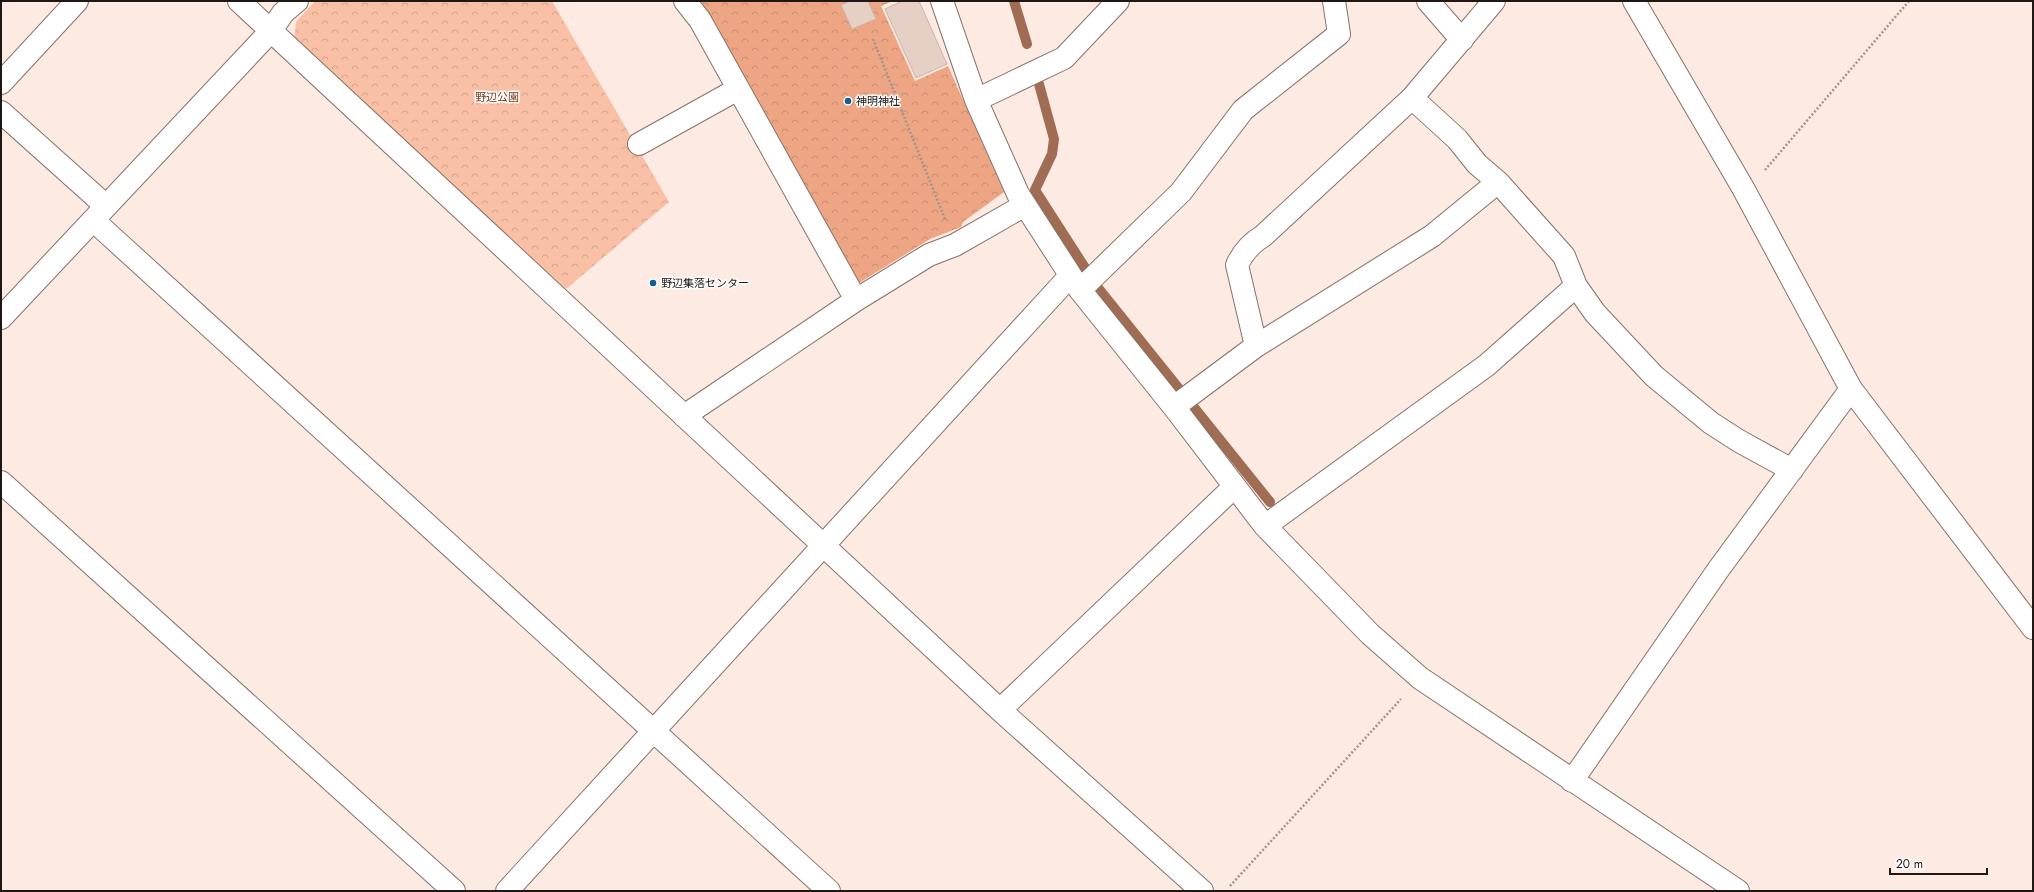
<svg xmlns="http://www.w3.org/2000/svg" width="2034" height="892" font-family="Jost,'Noto Sans JP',sans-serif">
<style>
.forest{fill:url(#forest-crowns)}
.park{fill:url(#park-crowns)}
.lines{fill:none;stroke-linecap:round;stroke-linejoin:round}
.stream{stroke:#a06c54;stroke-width:10}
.building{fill:#e6d0c6;stroke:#c8b4aa}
.minor-casing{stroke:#857269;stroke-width:24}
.path{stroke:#a1948e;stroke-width:2.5;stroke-dasharray:2 2;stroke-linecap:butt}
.minor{stroke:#fff;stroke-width:22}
.poi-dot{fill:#125f92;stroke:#fdfdfd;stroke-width:1.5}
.labels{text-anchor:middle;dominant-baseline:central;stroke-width:3;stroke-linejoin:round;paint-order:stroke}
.park-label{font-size:11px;fill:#793816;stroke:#fdfdfd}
.poi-label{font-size:11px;fill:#1e1713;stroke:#fdfdfd;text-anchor:start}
</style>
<defs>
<pattern id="forest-crowns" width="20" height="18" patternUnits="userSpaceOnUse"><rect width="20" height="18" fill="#eda584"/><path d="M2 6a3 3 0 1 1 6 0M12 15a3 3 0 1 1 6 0" fill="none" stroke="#cb8d71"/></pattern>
<pattern id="park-crowns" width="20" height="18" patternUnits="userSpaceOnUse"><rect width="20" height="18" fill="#f9c0a5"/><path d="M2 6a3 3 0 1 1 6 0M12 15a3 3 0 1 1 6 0" fill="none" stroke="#d5a48d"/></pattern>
</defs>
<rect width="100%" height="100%" fill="#fdebe3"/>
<!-- forest -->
<path class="forest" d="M701 1H893L881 6 915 81 948 66 1004 192 963 222 961 227 930 239 859 283 852 279Z"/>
<!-- park -->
<path class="park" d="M315 1H552L669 202 566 289 294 42 296 22Z"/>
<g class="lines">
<!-- stream -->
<path class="stream" d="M1014 1 1027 44
M1039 84 1054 139 1052 154 1035 190 1098 288 1270 502"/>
</g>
<!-- building -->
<path class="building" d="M850 1H868L876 19 852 29 841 5Z
M902 1H919L947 64 916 78 885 9Z"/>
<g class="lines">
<!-- minor casing -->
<g class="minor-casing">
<path id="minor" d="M239 1 1000 710 1202 891
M942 1 976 100 1018 194 1080 290 1174 407 1265 526 1370 634 1420 678 1738 891
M1428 1 1462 40
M1634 1 1743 188 1851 389 2033 628
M1 83 77 1
M1412 98 1457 139 1477 164 1498 182 1564 256 1576 286 1595 313 1654 376 1711 423 1739 441 1792 470
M976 100 1064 58 1118 1
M1 112 106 206
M639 144 738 89
M93 220 829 891
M1080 290 1181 192 1243 110 1339 34 1334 1
M856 300 929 255 955 245 1025 205
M1 318 270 32 283 13 297 1
M1256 346 1237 265C1243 252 1251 243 1263 236L1412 98 1494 1
M1174 407 1256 346 1432 236 1498 182
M684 416 856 300 700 20 685 1
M1 482 454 891
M1265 526 1487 365 1576 286
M1000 710 1234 487
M1572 781 1718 570 1851 389
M507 891 1070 276"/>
</g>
<!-- path -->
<path class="path" d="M873 39 945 219
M1765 170 1909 1
M1230 886 1401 699"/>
<!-- minor -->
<use href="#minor" class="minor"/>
</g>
<!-- markers -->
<g class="poi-dot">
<circle cx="848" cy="101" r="4"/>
<circle cx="653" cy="283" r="4"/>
</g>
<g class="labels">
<!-- park labels -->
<g class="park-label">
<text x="497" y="97">野辺公園</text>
</g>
<!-- poi labels -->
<g class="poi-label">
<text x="856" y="101">神明神社</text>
<text x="661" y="283">野辺集落センター</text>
</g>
</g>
<!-- border -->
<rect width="2034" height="892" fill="none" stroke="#1e1713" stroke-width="4"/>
<!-- scale -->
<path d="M1890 868v6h97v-6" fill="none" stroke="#1e1713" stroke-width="2"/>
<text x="1896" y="868" font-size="12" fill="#1e1713" stroke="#fdfdfd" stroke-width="3" paint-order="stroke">20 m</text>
</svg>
